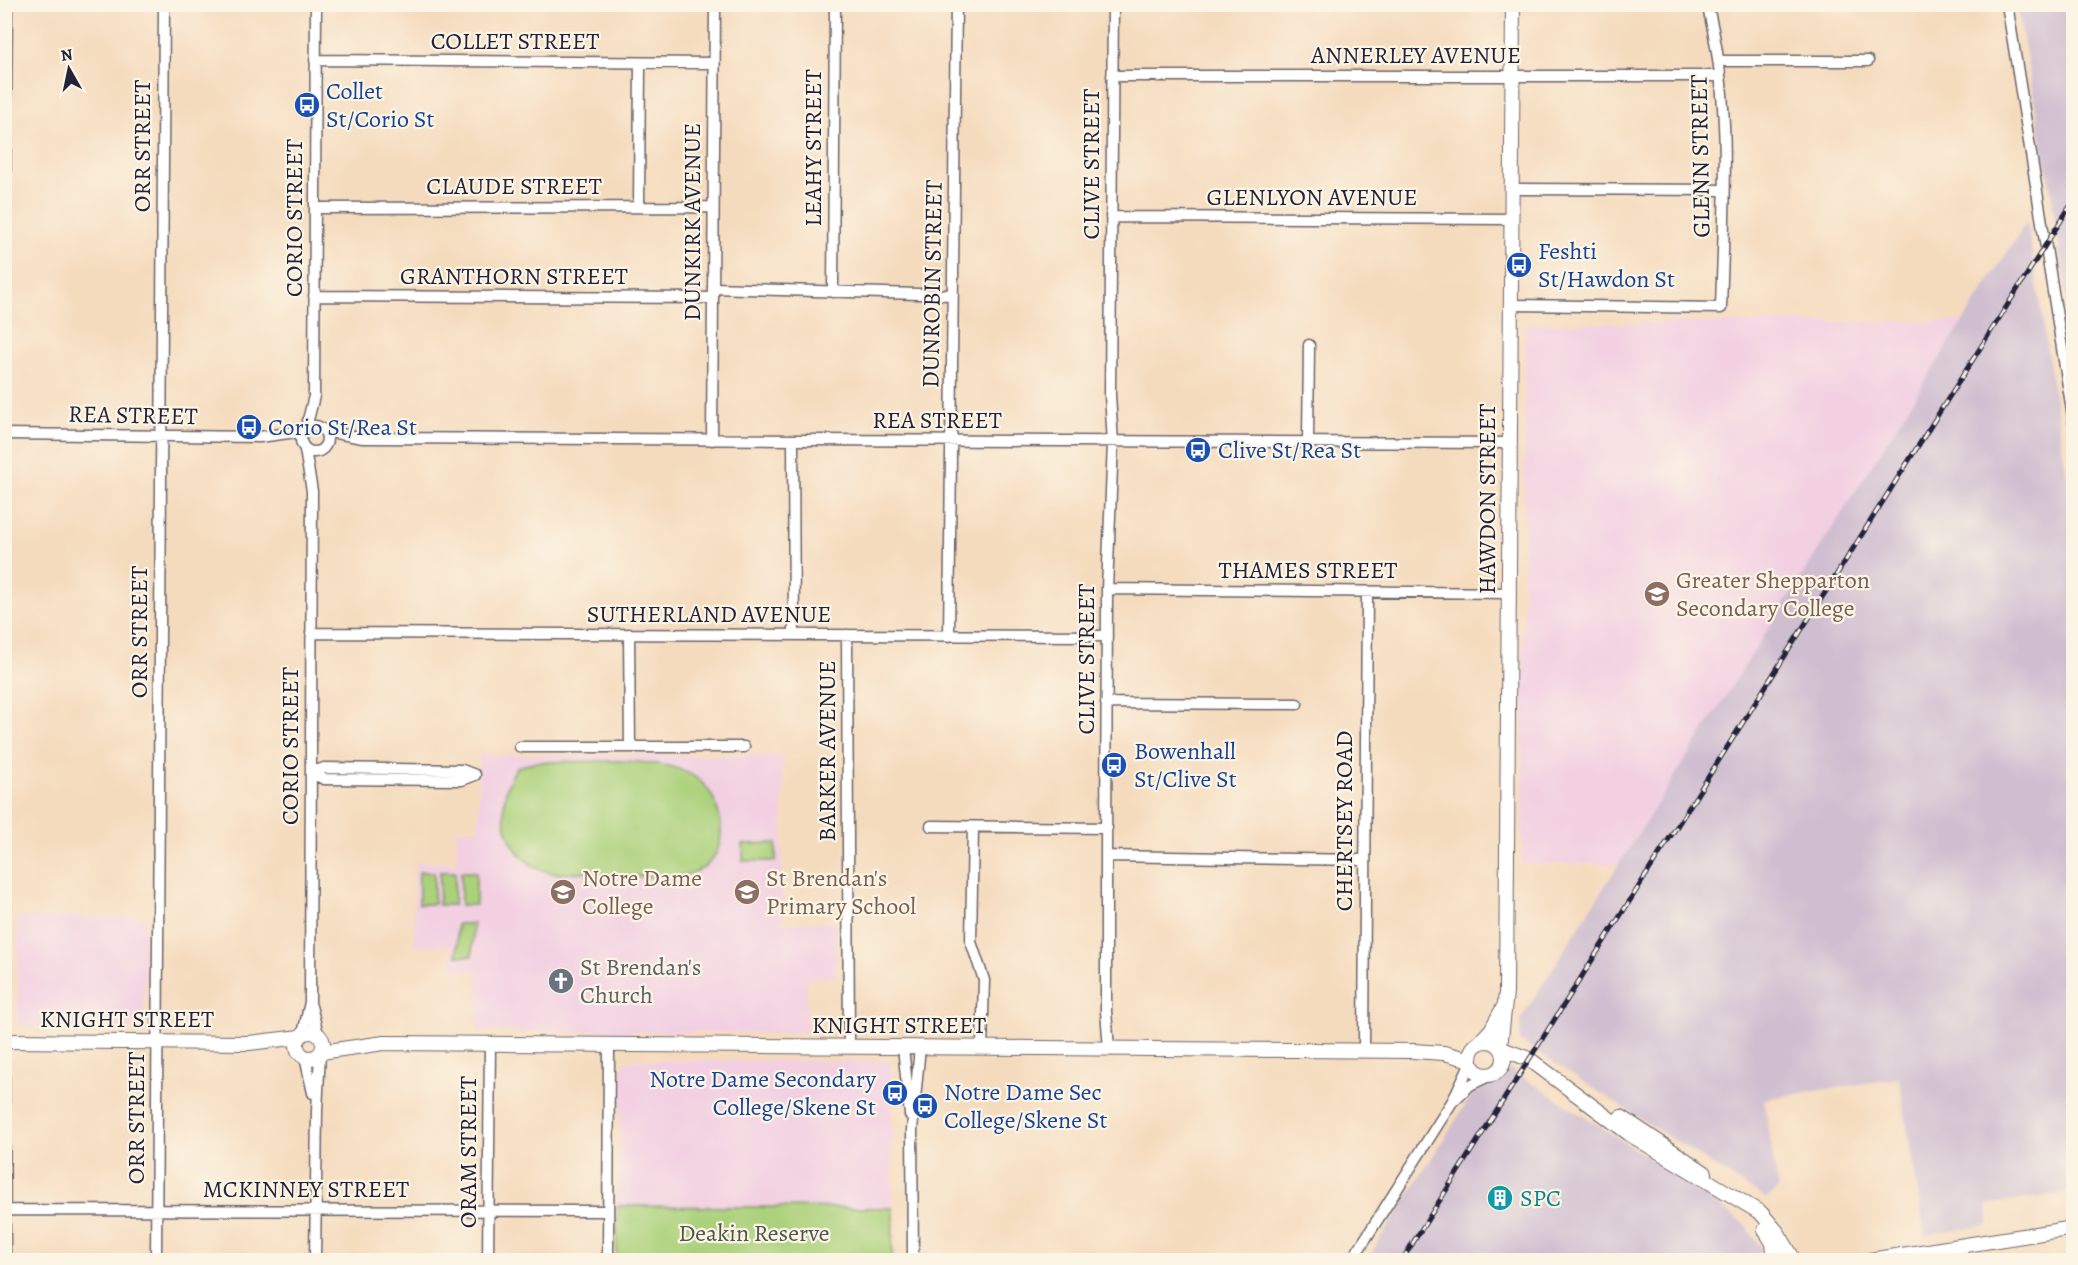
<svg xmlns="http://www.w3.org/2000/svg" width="2078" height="1265" font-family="Alegreya,serif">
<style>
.built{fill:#f2d0e2}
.industrial{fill:#cfbed0}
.green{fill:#acd17b;stroke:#677a5b;stroke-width:1.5}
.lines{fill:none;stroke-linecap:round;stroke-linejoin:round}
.minor-casing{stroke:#6c6369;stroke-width:13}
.tertiary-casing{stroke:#6c6369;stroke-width:16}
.minor{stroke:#fff;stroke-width:10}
.tertiary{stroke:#fff;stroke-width:14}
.rail-casing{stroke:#22223b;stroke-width:5}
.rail{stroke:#fcf5e5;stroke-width:3;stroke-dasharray:9;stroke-linecap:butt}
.labels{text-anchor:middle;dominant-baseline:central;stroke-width:4.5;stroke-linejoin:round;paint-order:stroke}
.street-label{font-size:24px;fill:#22223b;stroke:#fcf5e5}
.transit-label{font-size:24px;fill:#164399;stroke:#fcf5e5;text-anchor:start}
.education-label{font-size:24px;fill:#785e54;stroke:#fcf5e5;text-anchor:start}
.worship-label{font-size:24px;fill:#5b616d;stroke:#fcf5e5;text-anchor:start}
.culture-label{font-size:24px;fill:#0d838f;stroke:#fcf5e5;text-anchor:start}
.park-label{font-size:24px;fill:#4b574e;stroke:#fcf5e5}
</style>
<rect width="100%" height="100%" fill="#fcf5e5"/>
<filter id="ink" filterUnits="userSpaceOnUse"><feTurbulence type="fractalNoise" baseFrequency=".0167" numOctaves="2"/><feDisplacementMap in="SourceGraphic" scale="12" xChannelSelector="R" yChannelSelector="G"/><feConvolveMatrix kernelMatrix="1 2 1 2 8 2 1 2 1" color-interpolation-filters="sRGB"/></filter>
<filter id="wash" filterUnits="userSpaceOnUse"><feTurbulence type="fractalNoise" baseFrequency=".008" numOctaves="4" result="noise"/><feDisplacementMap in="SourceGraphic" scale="24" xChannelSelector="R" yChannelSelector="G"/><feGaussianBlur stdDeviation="1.35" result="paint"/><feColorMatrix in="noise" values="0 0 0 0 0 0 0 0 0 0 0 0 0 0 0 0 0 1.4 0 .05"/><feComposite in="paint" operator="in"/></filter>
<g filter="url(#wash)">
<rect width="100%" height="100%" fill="#f5dbbe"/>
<!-- built -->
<path class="built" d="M1964 321 1619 864H1522L1525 324Z
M479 755 783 756 782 923 835 922 836 977 807 978 806 1033 477 1031 478 971 453 970 452 946H414V915L415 863H456L457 829H479Z
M18 917H145L144 1027 18 1026Z
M627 1060 887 1061 891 1064 893 1208 618 1206 621 1072Z"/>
<!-- industrial -->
<path class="industrial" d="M2017 5H2073V341L2050 186Z
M2027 221 2073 516V1192L1987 1205 1989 1225 1925 1235 1899 1078 1764 1099 1778 1189 1766 1199 1520 1041V1020Z
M1510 1069 1704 1193 1747 1227 1762 1249 1754 1260H1367L1473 1093 1502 1078Z"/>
<!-- green -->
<path class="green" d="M619 761C653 763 698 763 714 800 724 823 726 854 701 869 679 882 652 876 629 876 614 875 599 873 584 872 571 872 561 876 548 872 503 859 492 803 517 767L537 762Z
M776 843V861H743V844Z
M419 872H434V904H419Z
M440 872H455L454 905H439Z
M461 872H476V905H461Z
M457 924H473L472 956H457Z
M618 1206 893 1208 892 1260H616Z"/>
</g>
<g filter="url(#ink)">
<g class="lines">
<!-- minor casing -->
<g class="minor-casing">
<path id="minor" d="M2007 4 2074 423
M315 60 714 63
M1718 61H1868
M1112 76H1720
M1512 189 1724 190
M639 206 640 63
M315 208 713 207
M1111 217 1512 219
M713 288 953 295
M833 292 835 4
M314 296 713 298
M1511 305 1721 308C1724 208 1733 102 1707 4
M4 309 7 4
M301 439a13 13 0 1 1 26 0a13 13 0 1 1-26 0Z
M306 428 314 396 316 4
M324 431 363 438 1510 443
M4 434 260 437 303 431
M712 440 715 4
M793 440 794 635
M1308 442 1309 345
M1107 589 1510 593
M311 633 1107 636
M847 635 849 1047
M949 636 956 4
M1106 703 1297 704
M520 747H630L629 634
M630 747H744
M311 773 324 768 462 770 475 775
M311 773 324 779 462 780 475 775
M931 826 1107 828
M973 827 971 942 984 980 982 1048
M1106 856 1364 860
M311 1006 318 1034
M303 1034 310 1002 312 491 305 450
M903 1047 910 1115
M1109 1049 1106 1011V856L1107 589 1113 443 1110 395 1113 4
M1364 1051 1367 592
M305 1057 313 1093
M4 1073 5 1260
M1454 1100 1470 1085 1495 1073
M4 1210 608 1211
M156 1260 164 4
M315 1260 317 1111 320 1053
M488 1260 490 1044
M608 1260 609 1045
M913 1260 912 1130 920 1047
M1352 1260 1452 1102 1471 1062"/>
</g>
<!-- tertiary casing -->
<g class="tertiary-casing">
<path id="tertiary" d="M297 1045a13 13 0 1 1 26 0a13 13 0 1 1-26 0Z
M4 1041 249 1043 300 1037
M1470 1058a17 17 0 1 1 34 0a17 17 0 1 1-34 0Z
M1479 1043 1491 1030 1503 1008
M1500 1047 1506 993 1513 4
M1502 1049 1529 1059 1631 1135 1761 1213 1778 1233 1794 1260
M321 1052 384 1043 1413 1051 1444 1053 1471 1060
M1621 1117 1705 1173
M1765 1230 1773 1243 1775 1260
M1870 1260 2074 1228"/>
</g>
<!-- minor -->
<use href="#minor" class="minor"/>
<!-- tertiary -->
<use href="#tertiary" class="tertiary"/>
<!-- rail casing -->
<g class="rail-casing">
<path id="rail" d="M1402 1260 2074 200"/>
</g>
<!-- rail -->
<use href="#rail" class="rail"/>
</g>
</g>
<!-- icons -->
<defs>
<g id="bus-disc" transform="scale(1.35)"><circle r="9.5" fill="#1a4fb4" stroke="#fcf5e5"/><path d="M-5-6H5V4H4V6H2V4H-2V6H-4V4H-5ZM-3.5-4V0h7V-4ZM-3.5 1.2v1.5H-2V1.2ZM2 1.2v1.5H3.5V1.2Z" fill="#fff"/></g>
<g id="school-disc" transform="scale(1.35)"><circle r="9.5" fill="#8d6e63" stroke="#fcf5e5"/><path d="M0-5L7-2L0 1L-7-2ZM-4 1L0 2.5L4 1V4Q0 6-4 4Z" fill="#fff"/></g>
<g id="church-disc" transform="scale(1.35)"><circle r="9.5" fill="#6b7280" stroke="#fcf5e5"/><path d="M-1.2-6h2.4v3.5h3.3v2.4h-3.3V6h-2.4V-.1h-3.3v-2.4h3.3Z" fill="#fff"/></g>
<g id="building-disc" transform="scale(1.35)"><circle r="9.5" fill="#0f9aa8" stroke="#fcf5e5"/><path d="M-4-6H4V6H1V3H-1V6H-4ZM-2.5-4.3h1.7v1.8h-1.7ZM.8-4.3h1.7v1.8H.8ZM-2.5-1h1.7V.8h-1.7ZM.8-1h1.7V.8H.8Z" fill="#fff"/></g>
</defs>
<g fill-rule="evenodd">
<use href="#bus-disc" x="307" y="105"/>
<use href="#bus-disc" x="1519" y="265"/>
<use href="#bus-disc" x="249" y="427"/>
<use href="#bus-disc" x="1198" y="450"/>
<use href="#school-disc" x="1657" y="594"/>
<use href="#bus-disc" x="1114" y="765"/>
<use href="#school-disc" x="563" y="892"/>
<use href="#school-disc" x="747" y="892"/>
<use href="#church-disc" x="561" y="981"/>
<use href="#bus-disc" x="895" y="1093"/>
<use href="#bus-disc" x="925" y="1106"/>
<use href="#building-disc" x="1500" y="1198"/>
</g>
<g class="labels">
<!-- street labels -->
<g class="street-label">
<text x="515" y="41">COLLET STREET</text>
<text x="1416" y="55">ANNERLEY AVENUE</text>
<text transform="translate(142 146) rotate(-90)">ORR STREET</text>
<text transform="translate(813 148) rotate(-90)">LEAHY STREET</text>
<text transform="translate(1700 156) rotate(-91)">GLENN STREET</text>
<text transform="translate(1091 164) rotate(-90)">CLIVE STREET</text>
<text x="514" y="186">CLAUDE STREET</text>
<text x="1312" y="197">GLENLYON AVENUE</text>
<text transform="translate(294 218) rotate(-90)">CORIO STREET</text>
<text transform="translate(692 222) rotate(-90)">DUNKIRK AVENUE</text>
<text x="514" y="276">GRANTHORN STREET</text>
<text transform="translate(932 284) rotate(-89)">DUNROBIN STREET</text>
<text transform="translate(133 415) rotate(1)">REA STREET</text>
<text x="937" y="420">REA STREET</text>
<text transform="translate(1487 499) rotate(-90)">HAWDON STREET</text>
<text x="1308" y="570">THAMES STREET</text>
<text x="709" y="614">SUTHERLAND AVENUE</text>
<text transform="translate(139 632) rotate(-90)">ORR STREET</text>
<text transform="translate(1086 659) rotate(-90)">CLIVE STREET</text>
<text transform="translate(290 746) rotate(-90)">CORIO STREET</text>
<text transform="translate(827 751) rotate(-90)">BARKER AVENUE</text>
<text transform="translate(1344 821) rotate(-90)">CHERTSEY ROAD</text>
<text x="127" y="1019">KNIGHT STREET</text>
<text x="899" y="1025">KNIGHT STREET</text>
<text transform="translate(136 1118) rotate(-90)">ORR STREET</text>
<text transform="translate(468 1152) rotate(-90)">ORAM STREET</text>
<text x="306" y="1189">MCKINNEY STREET</text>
</g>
<!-- transit labels -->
<g class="transit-label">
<text x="326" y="91">Collet<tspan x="326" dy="28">St/Corio St</tspan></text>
<text x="1538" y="251">Feshti<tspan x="1538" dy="28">St/Hawdon St</tspan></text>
<text x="268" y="427">Corio St/Rea St</text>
<text x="1218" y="450">Clive St/Rea St</text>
<text x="1134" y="751">Bowenhall<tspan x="1134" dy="28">St/Clive St</tspan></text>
<text x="876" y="1079" text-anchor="end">Notre Dame Secondary<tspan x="876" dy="28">College/Skene St</tspan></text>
<text x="944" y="1092">Notre Dame Sec<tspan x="944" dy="28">College/Skene St</tspan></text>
</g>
<!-- education labels -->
<g class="education-label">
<text x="1676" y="580">Greater Shepparton<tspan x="1676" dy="28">Secondary College</tspan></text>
<text x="582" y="878">Notre Dame<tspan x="582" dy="28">College</tspan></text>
<text x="766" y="878">St Brendan's<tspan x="766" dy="28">Primary School</tspan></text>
</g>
<!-- worship labels -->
<g class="worship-label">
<text x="580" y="967">St Brendan's<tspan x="580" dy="28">Church</tspan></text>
</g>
<!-- culture labels -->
<g class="culture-label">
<text x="1520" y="1198">SPC</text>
</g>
<!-- park labels -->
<g class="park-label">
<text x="754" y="1233">Deakin Reserve</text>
</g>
</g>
<!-- margin -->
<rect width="2078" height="1265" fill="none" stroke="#fcf5e5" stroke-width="24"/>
<!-- north arrow -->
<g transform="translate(69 69) rotate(351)" stroke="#fcf5e5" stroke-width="4.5" paint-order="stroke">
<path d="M0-4.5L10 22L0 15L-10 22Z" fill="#22223b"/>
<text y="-9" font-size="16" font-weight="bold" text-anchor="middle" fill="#22223b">N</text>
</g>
</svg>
